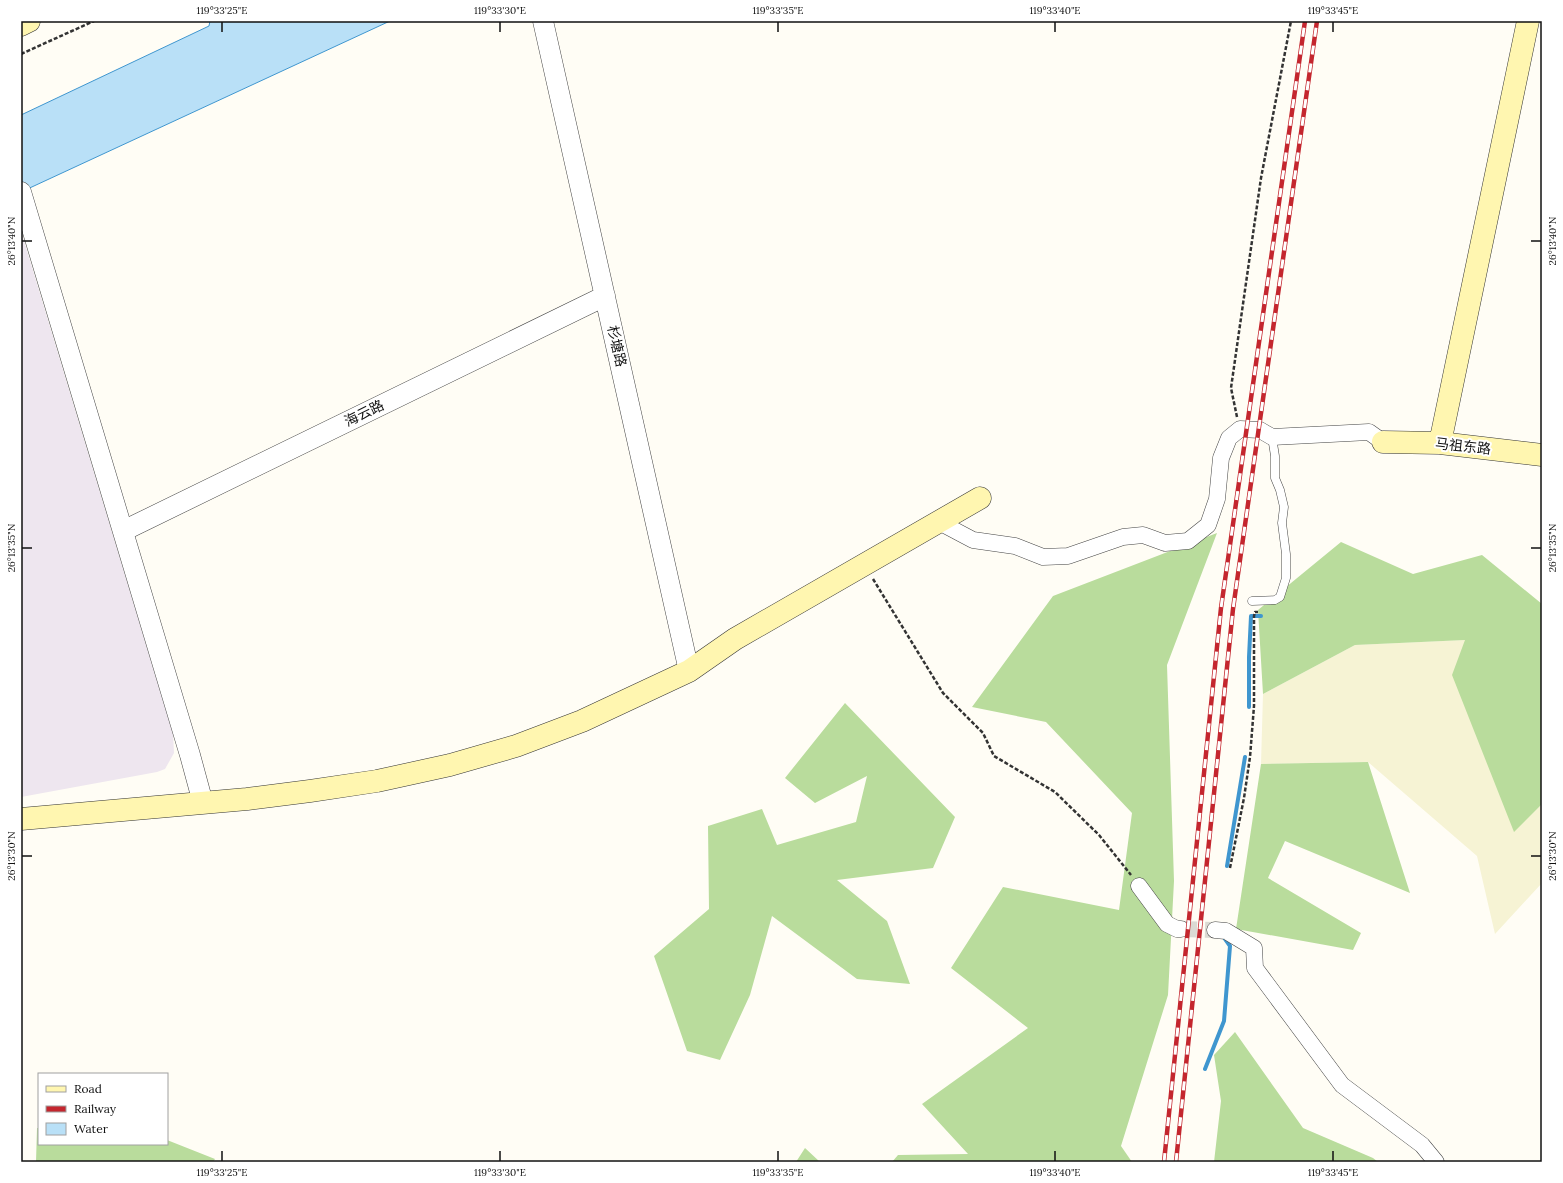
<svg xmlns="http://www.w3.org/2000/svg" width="1563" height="1183" font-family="Lora,'Noto Sans SC',serif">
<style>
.industrial{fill:#eee6ef}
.farmland{fill:#f6f3d4}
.forest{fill:#b9dc9c}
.water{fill:#b9e0f7;stroke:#3f96cf}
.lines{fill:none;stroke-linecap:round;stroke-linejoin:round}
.stream{stroke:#3f96cf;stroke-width:4}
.minor-tunnel{stroke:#dbdad3;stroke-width:16;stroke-dasharray:16 8;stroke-linecap:butt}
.service-casing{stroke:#444;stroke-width:9}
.minor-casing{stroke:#444;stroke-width:17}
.tertiary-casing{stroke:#444;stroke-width:21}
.secondary-casing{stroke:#333;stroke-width:23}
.path{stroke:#333;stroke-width:2.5;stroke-dasharray:4 2;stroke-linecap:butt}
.service{stroke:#fff;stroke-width:8}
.minor{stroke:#fff;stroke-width:16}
.tertiary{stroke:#fff;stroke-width:20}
.secondary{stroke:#fff6b0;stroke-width:22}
.rail-casing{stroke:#c4262e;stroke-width:4.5}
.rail{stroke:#fff;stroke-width:3;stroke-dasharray:9;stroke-linecap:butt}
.ticks{fill:none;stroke:#111;stroke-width:1.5}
.labels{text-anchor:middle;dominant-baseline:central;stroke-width:4;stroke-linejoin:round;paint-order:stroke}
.street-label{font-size:14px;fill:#111;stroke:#fff}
.neatline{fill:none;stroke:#111;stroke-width:1.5}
.ticks-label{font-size:10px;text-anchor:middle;fill:#111}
</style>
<rect width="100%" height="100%" fill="#fffdf5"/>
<!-- industrial -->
<path class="industrial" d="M21 234H22L173 734 174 753 165 769 157 772 21 797Z"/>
<!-- farmland -->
<path class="farmland" d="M1465 640 1514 831 1542 804V883L1495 934 1477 856 1368 762 1261 764 1263 694 1355 645Z"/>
<!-- forest -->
<path class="forest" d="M1217 533 1167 665 1174 881 1168 995 1121 1146 1132 1162H892L898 1155 968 1154 922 1104 1028 1028 951 968 1003 887 1119 910 1132 813 1046 722 972 707 1053 596Z
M1341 542 1413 574 1482 555 1542 604V804L1514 832 1452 675 1465 640 1355 645 1263 694 1258 610Z
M845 703 955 817 933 868 837 880 887 921 910 984 857 979 772 916 750 995 720 1060 687 1051 654 956 709 909 708 826 762 809 777 845 856 822 867 776 815 803 785 778Z
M1368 762 1410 893 1285 841 1268 878 1361 933 1353 950 1236 929 1261 764Z
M1235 1032 1303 1128 1373 1158 1378 1162H1214L1221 1101 1214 1055Z
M37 1128H39V1144H167V1140L215 1159 213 1162H36Z
M805 1148 820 1162H796Z"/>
<!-- water -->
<path class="water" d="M210 21H390L21 192V115L209 26Z"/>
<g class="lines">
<!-- stream -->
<path class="stream" d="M1249 707V657L1251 616H1261
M1227 866 1245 757
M1205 1069 1224 1021 1230 946 1223 936"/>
<!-- minor-tunnel -->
<path class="minor-tunnel" d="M1181 929 1215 930"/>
<!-- service casing -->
<g class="service-casing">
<path id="service" d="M1252 601 1275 600 1280 597 1286 578V554L1282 523 1284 507 1280 490 1275 478V456L1272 437"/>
</g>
<!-- minor casing -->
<g class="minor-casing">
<path id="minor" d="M939 522 973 540 1015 546 1043 557 1068 556 1123 537 1143 535 1165 543 1188 541 1208 525 1217 499 1221 458 1229 438 1240 429 1260 430 1272 437 1369 432 1383 442
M1139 886 1167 924 1177 929H1181
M1215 930 1226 931 1254 948 1255 968 1342 1085 1422 1145 1436 1162"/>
</g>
<!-- tertiary casing -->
<g class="tertiary-casing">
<path id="tertiary" d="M543 21 689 671
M21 192 190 755 203 803
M123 531 605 296"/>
</g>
<!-- secondary casing -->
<g class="secondary-casing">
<path id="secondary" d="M21 25 29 21
M1383 442 1440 443 1542 455
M1440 443 1528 21
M21 819 247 799 310 791 377 781 450 765 516 746 582 721 689 671 735 639 980 498"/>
</g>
<!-- path -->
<path class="path" d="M21 54 94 21
M1237 417 1231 388 1261 178 1291 21
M873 579 943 693 983 733 994 756 1055 792 1099 835 1131 875
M1230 868 1244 798 1250 757 1254 706V616L1255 612H1258"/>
<!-- service -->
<use href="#service" class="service"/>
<!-- minor -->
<use href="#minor" class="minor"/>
<!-- tertiary -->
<use href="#tertiary" class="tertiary"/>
<!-- secondary -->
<use href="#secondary" class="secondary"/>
<!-- rail casing -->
<g class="rail-casing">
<path id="rail" d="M1164 1162 1221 608 1305 21
M1176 1162 1233 609 1317 21"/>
</g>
<!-- rail -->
<use href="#rail" class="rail"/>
</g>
<!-- ticks -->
<path class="ticks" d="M222 22V32M500 22V32M778 22V32M1055 22V32M1333 22V32M22 241H32M1531 241H1541M22 548H32M1531 548H1541M22 856H32M1531 856H1541M222 1151V1161M500 1151V1161M778 1151V1161M1055 1151V1161M1333 1151V1161"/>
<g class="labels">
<!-- street labels -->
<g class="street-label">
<text transform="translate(617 346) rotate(77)">杉塘路</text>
<text transform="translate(364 413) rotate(-26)">海云路</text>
<text transform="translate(1463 446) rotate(6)">马祖东路</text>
</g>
</g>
<!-- border -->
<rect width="1563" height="1183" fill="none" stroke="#ffffff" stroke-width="44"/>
<!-- legend -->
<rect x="38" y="1073" width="130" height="72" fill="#ffffff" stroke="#a0a0a0"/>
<rect x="46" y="1086" width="20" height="6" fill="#fff6b0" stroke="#a0a0a0"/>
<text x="74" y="1093" font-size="12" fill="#111111">Road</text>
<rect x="46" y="1106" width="20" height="6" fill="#c4262e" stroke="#a0a0a0"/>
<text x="74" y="1113" font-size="12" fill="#111111">Railway</text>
<rect x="46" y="1123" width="20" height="12" fill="#b9e0f7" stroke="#a0a0a0"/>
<text x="74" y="1133" font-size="12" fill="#111111">Water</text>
<rect x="22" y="22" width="1519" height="1139" class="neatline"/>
<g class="ticks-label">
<text x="222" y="14">119°33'25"E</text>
<text x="500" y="14">119°33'30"E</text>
<text x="778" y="14">119°33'35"E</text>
<text x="1055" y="14">119°33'40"E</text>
<text x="1333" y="14">119°33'45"E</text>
<text transform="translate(11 241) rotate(-90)" y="4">26°13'40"N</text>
<text transform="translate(1552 241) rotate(-90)" y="4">26°13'40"N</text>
<text transform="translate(11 548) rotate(-90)" y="4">26°13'35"N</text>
<text transform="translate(1552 548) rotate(-90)" y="4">26°13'35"N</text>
<text transform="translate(11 856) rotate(-90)" y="4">26°13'30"N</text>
<text transform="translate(1552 856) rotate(-90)" y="4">26°13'30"N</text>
<text x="222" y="1176">119°33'25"E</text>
<text x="500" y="1176">119°33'30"E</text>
<text x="778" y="1176">119°33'35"E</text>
<text x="1055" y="1176">119°33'40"E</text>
<text x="1333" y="1176">119°33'45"E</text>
</g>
</svg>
